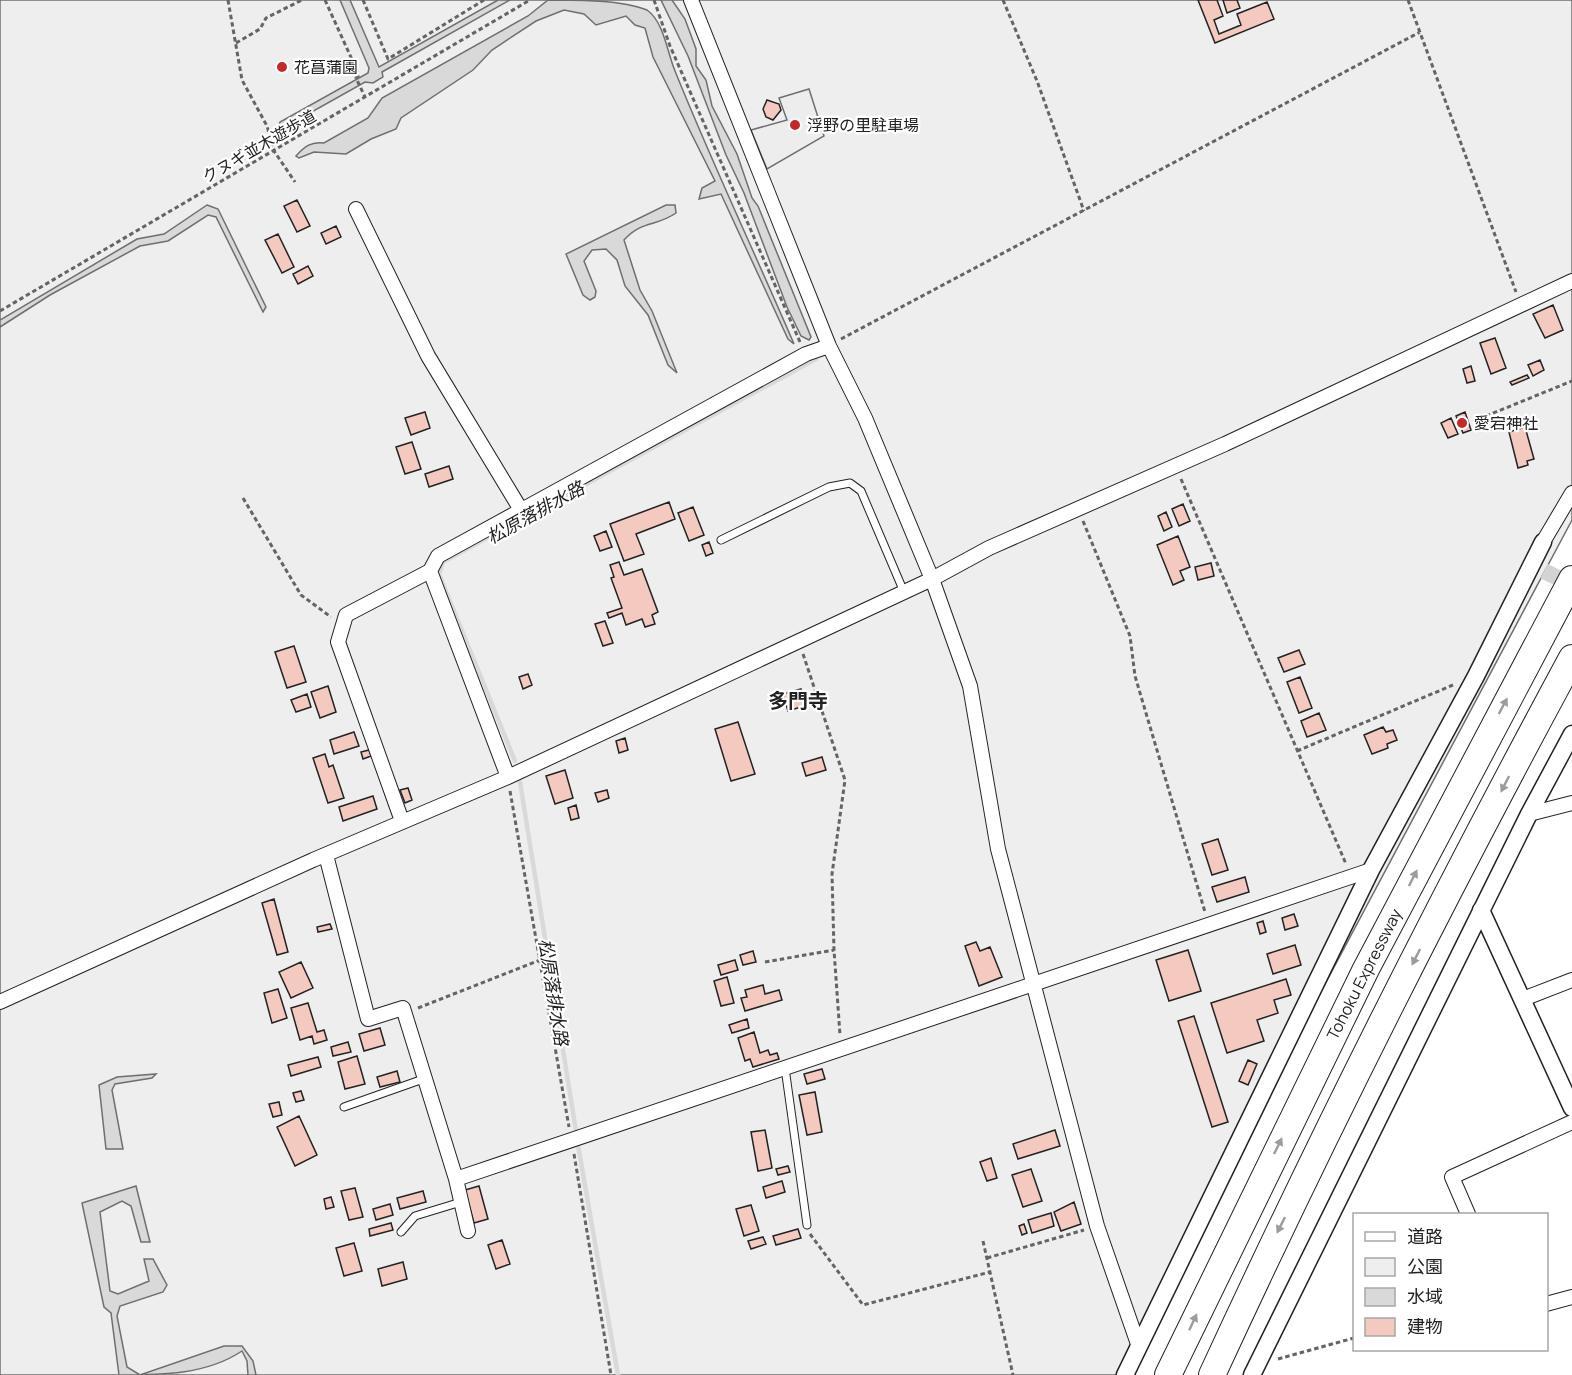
<svg xmlns="http://www.w3.org/2000/svg" width="1572" height="1375" font-family="Manrope,'Noto Sans JP',sans-serif">
<style>
.green{fill:#eee;stroke:#6f6f6f;stroke-width:1.5}
.parking{fill:#ededed;stroke:#6f6f6f;stroke-width:1.5}
.water{fill:#d9d9d9;stroke:#6f6f6f;stroke-width:1.5}
.lines{fill:none;stroke-linecap:round;stroke-linejoin:round}
.stream{stroke:#d9d9d9;stroke-width:4.5}
.building{fill:#f3c9c0;stroke:#222;stroke-width:1.5}
.tertiary-tunnel{stroke:#d3d3d3;stroke-width:16;stroke-dasharray:16 8;stroke-linecap:butt}
.service-casing{stroke:#222;stroke-width:9}
.minor-casing{stroke:#222;stroke-width:16}
.tertiary-casing{stroke:#222;stroke-width:19}
.motorway-casing{stroke:#222;stroke-width:28}
.path{stroke:#646464;stroke-width:3;stroke-dasharray:4.5 3;stroke-linecap:butt}
.service{stroke:#fff;stroke-width:7}
.minor{stroke:#fff;stroke-width:14}
.tertiary{stroke:#fff;stroke-width:16}
.motorway{stroke:#fff;stroke-width:26}
.oneway{fill:#9c9c9c}
.poi-dot{fill:#c62828;stroke:#fff;stroke-width:2}
.labels{text-anchor:middle;dominant-baseline:central;stroke-width:4.5;stroke-linejoin:round;paint-order:stroke}
.poi-label{font-size:16px;fill:#222;stroke:#fff;text-anchor:start}
.street-label{font-size:16px;fill:#222;stroke:#fff}
.water-label{font-size:18px;font-style:italic;fill:#222;stroke:#fff}
.quarter-label{font-size:20px;font-weight:bold;fill:#222;stroke:#fff}
</style>
<rect width="100%" height="100%" fill="#fff"/>
<!-- green -->
<path class="green" d="M0 0H1572V520L1117 1375H0Z"/>
<!-- parking -->
<path class="parking" d="M809 89 824 136 767 169 751 130 787 120 779 98Z"/>
<!-- water -->
<path class="water" d="M340 0H350L379 67 498 0H510L382 72 383 77 373 83 365 82 276 132 280 122 368 73 369 68Z
M548 0C578 0 622 0 647 10 664 22 667 52 675 71 712 163 755 253 794 344L788 339 721 194 699 199 702 188 715 181 653 57 645 28 635 25 626 16 596 25 584 14 564 10 536 21 492 50 473 70 401 118 396 129 371 139 346 154 314 152 299 158 296 156C304 147 311 141 324 143L368 118 382 98 528 16Z
M661 0H672L685 19 696 49V66L706 80 712 106 737 154 752 198 758 206 811 337 809 340 801 336 787 307 744 193 726 155 688 56Z
M207 205 218 209 266 307 263 312 216 217 208 215 168 241 140 246 50 295 0 327V320L137 239 164 234Z
M666 205H675L676 213C656 227 642 220 624 240L640 290 652 311 677 373 668 365 648 315 625 286 617 260 606 249 592 250 584 261 596 291 595 297 590 300 583 295 566 254Z
M156 1074 152 1078 115 1084 112 1090 123 1149H106L99 1085 117 1077Z
M136 1186 150 1242H141L131 1206 122 1201 100 1212 110 1291 118 1294 149 1281 144 1259H153L167 1285 163 1292 120 1306 117 1316 127 1367 140 1375 224 1346H242L253 1361 256 1375H248L247 1361 242 1351C206 1375 161 1375 119 1375L111 1313 104 1307 82 1203Z"/>
<g class="lines">
<!-- stream -->
<path class="stream" d="M515 761 439 574 443 562 816 359
M520 782 576 1131
M578 1145 618 1375"/>
</g>
<!-- building -->
<path class="building" d="M1198 0H1217L1223 16 1214 20 1219 34 1241 25 1237 14 1267 2 1274 19 1215 43Z
M1223 0H1237L1240 8 1227 13Z
M767 100 779 104 781 110 773 120 766 117 763 109Z
M297 200 310 226 297 232 284 206Z
M336 226 341 237 326 244 321 233Z
M278 234 294 267 282 273 265 240Z
M308 266 313 276 298 284 293 274Z
M1553 305 1563 330 1545 338 1533 314Z
M1495 338 1506 368 1491 374 1480 343Z
M1540 360 1544 370 1533 376 1528 365Z
M1471 366 1475 381 1467 383 1463 369Z
M1527 375 1529 378 1512 385 1510 382Z
M425 412 430 428 411 435 405 418Z
M1465 412 1471 430 1463 433 1456 416Z
M1451 418 1458 434 1448 438 1441 423Z
M1525 427 1534 459 1527 461 1528 465 1518 468 1509 432Z
M412 442 421 469 405 474 396 447Z
M449 466 453 479 429 487 425 474Z
M669 502 675 519 636 534 644 554 624 561 610 524Z
M1183 504 1190 521 1179 526 1172 509Z
M693 507 704 535 689 541 678 513Z
M1166 512 1172 527 1164 531 1158 516Z
M606 531 612 547 600 551 594 536Z
M1178 536 1190 567 1180 571 1184 580 1173 585 1157 545Z
M709 542 713 553 706 556 702 545Z
M619 562 624 575 642 569 658 612 652 615 655 624 645 627 642 619 626 625 622 613 609 618 607 613 622 608 611 578 614 577 610 565Z
M1211 563 1214 576 1198 580 1195 567Z
M605 621 613 643 603 646 595 624Z
M294 646 306 682 287 688 275 652Z
M1299 650 1305 664 1284 672 1278 658Z
M528 674 532 685 523 689 519 677Z
M1300 677 1312 708 1299 713 1287 682Z
M328 686 336 712 320 718 311 692Z
M801 689 807 705 788 711 783 694Z
M307 694 311 707 296 712 291 700Z
M1319 713 1326 730 1307 737 1301 721Z
M738 722 755 774 731 781 715 729Z
M1383 727 1386 732 1393 730 1397 740 1387 744 1388 748 1372 754 1364 735Z
M354 732 359 746 334 754 330 740Z
M625 738 628 750 619 753 616 741Z
M369 750 371 756 363 759 361 752Z
M325 754 329 767 333 765 344 798 328 803 313 758Z
M822 757 826 770 806 776 802 763Z
M565 770 573 798 555 804 546 776Z
M408 788 412 800 405 803 400 790Z
M607 790 609 798 598 802 595 793Z
M373 796 377 809 343 821 339 807Z
M576 805 579 818 571 820 568 808Z
M1218 839 1228 870 1212 875 1202 844Z
M1245 877 1249 892 1217 902 1212 887Z
M274 899 288 952 277 955 262 903Z
M1294 914 1298 926 1285 930 1282 918Z
M1263 921 1266 932 1260 934 1257 923Z
M330 924 332 929 318 932 317 927Z
M976 942 980 951 990 947 1002 977 979 986 965 946Z
M1295 945 1301 965 1273 974 1267 954Z
M1188 950 1201 991 1169 1001 1156 960Z
M753 951 756 962 743 965 740 955Z
M735 960 738 970 721 975 718 965Z
M301 962 313 988 291 998 279 972Z
M727 977 734 1003 721 1006 714 981Z
M1286 979 1291 995 1274 1000 1278 1013 1257 1020 1264 1041 1227 1053 1211 1003Z
M763 985 765 994 779 990 782 1000 745 1011 741 998 747 997 745 990Z
M278 989 287 1018 272 1023 264 993Z
M308 1003 317 1032 324 1030 327 1040 314 1044 312 1036 300 1040 291 1008Z
M1194 1016 1228 1122 1212 1127 1178 1021Z
M747 1019 749 1028 732 1033 729 1025Z
M380 1028 385 1045 364 1051 359 1034Z
M754 1032 760 1053 768 1050 770 1055 777 1053 779 1059 753 1067 750 1059 745 1061 738 1038Z
M348 1042 351 1052 333 1056 331 1047Z
M357 1056 365 1084 345 1089 338 1062Z
M318 1057 321 1067 291 1076 288 1065Z
M1248 1060 1257 1064 1248 1085 1239 1081Z
M822 1069 825 1079 807 1084 804 1074Z
M397 1071 400 1082 380 1087 377 1077Z
M301 1091 304 1100 296 1102 293 1093Z
M815 1092 822 1132 807 1135 799 1095Z
M279 1102 282 1115 273 1117 269 1104Z
M299 1116 317 1155 295 1166 277 1127Z
M765 1130 772 1168 758 1171 751 1132Z
M1055 1130 1060 1146 1018 1159 1013 1144Z
M991 1158 997 1178 987 1181 980 1162Z
M788 1166 790 1172 778 1175 776 1169Z
M1031 1169 1042 1201 1023 1207 1012 1175Z
M782 1181 785 1192 766 1198 763 1187Z
M479 1186 488 1219 474 1223 465 1190Z
M355 1188 363 1217 349 1220 341 1191Z
M423 1191 426 1202 400 1209 397 1198Z
M331 1197 334 1207 326 1209 324 1199Z
M1074 1202 1081 1224 1061 1231 1054 1212Z
M390 1204 393 1215 376 1220 373 1209Z
M751 1205 759 1231 744 1236 736 1209Z
M1051 1213 1054 1226 1032 1233 1028 1220Z
M391 1223 393 1230 370 1236 369 1229Z
M1024 1224 1027 1233 1022 1235 1019 1226Z
M798 1229 801 1238 776 1245 773 1236Z
M763 1237 766 1244 751 1249 748 1241Z
M502 1240 510 1264 496 1269 488 1245Z
M354 1243 362 1271 344 1276 336 1248Z
M403 1262 407 1279 382 1286 378 1269Z"/>
<g class="lines">
<!-- tertiary-tunnel -->
<path class="tertiary-tunnel" d="M1544 571 1572 585"/>
<!-- service casing -->
<g class="service-casing">
<path id="service" d="M721 540 829 487 850 483 861 491 904 592
M785 1068 807 1225
M344 1107 426 1078
M401 1232 415 1216 461 1202"/>
</g>
<!-- minor casing -->
<g class="minor-casing">
<path id="minor" d="M691 0 829 346 865 418 932 579 970 686 998 849 1097 1226 1139 1347
M356 209 428 356 521 510
M1543 542 1572 493
M508 777 430 571 438 556 806 354 829 346
M1529 814 1572 803
M402 821 338 642 346 615 430 571
M326 855 368 1019 403 1008 456 1179 1371 870
M1523 999 1572 980
M0 1002 313 860 508 777 932 579 989 548 1225 444 1572 281
M456 1179 468 1231
M1468 1214 1452 1177 1572 1122
M1546 1304 1572 1297"/>
</g>
<!-- tertiary casing -->
<g class="tertiary-casing">
<path id="tertiary" d="M1481 910 1572 1108
M1125 1375 1371 870 1476 676 1543 542
M1252 1375 1529 814 1572 734"/>
</g>
<!-- motorway casing -->
<g class="motorway-casing">
<path id="motorway" d="M1168 1375 1366 969 1572 579
M1212 1375C1324 1132 1445 893 1572 658"/>
</g>
<!-- path -->
<path class="path" d="M228 0 242 80 267 126 274 151 295 182
M325 0 359 75 356 78 365 97
M363 0 388 59 484 0
M654 0 670 46 800 342
M1003 0 1037 81 1084 211
M1408 0 1516 292
M236 43 260 29 266 18 302 0
M0 311 530 0
M841 339 1420 32
M1486 416 1572 381
M1181 479 1346 864
M243 498 301 595 331 617
M1083 521 1130 636 1135 676 1205 912
M803 654 845 780 832 874 834 950 840 1035
M1297 751 1453 685
M510 791 569 1127
M765 962 834 950
M418 1008 540 960
M574 1154 611 1375
M810 1234 863 1305 990 1272
M983 1241 1013 1375
M987 1258 1084 1230
M1278 1359 1354 1338"/>
<!-- service -->
<use href="#service" class="service"/>
<!-- minor -->
<use href="#minor" class="minor"/>
<!-- tertiary -->
<use href="#tertiary" class="tertiary"/>
<!-- motorway -->
<use href="#motorway" class="motorway"/>
</g>
<!-- one-way arrows -->
<defs><path id="oneway-solid" d="M-6-.8H1V-3.2L6.5 0L1 3.2V.8H-6Z" transform="scale(1.5)"/></defs>
<g class="oneway">
<use href="#oneway-solid" transform="translate(1503 706) rotate(-62)"/>
<use href="#oneway-solid" transform="translate(1505 784) rotate(117)"/>
<use href="#oneway-solid" transform="translate(1413 878) rotate(-63)"/>
<use href="#oneway-solid" transform="translate(1416 957) rotate(117)"/>
<use href="#oneway-solid" transform="translate(1278 1146) rotate(-64)"/>
<use href="#oneway-solid" transform="translate(1281 1225) rotate(117)"/>
<use href="#oneway-solid" transform="translate(1193 1322) rotate(-65)"/>
</g>
<!-- markers -->
<g class="poi-dot">
<circle cx="282" cy="67" r="6"/>
<circle cx="795" cy="125" r="6"/>
<circle cx="1462" cy="423" r="6"/>
</g>
<g class="labels">
<!-- poi labels -->
<g class="poi-label">
<text x="294" y="67">花菖蒲園</text>
<text x="807" y="125">浮野の里駐車場</text>
<text x="1474" y="423">愛宕神社</text>
</g>
<!-- street labels -->
<g class="street-label">
<text transform="translate(259 146) rotate(-30)">クヌギ並木遊歩道</text>
<text transform="translate(1364 974) rotate(-63)">Tohoku Expressway</text>
</g>
<!-- water labels -->
<g class="water-label">
<text transform="translate(535 512) rotate(-29)">松原落排水路</text>
<text transform="translate(554 992) rotate(81)">松原落排水路</text>
</g>
<!-- quarter labels -->
<g class="quarter-label">
<text x="798" y="700">多門寺</text>
</g>
</g>
<!-- legend -->
<rect x="1353" y="1213" width="195" height="138" fill="#ffffff" stroke="#a7a7a7" stroke-width="1.5"/>
<rect x="1365" y="1232" width="30" height="9" fill="#ffffff" stroke="#a7a7a7" stroke-width="1.5"/>
<text x="1407" y="1243" font-size="18" fill="#222222">道路</text>
<rect x="1365" y="1258" width="30" height="18" fill="#eeeeee" stroke="#a7a7a7" stroke-width="1.5"/>
<text x="1407" y="1273" font-size="18" fill="#222222">公園</text>
<rect x="1365" y="1288" width="30" height="18" fill="#d9d9d9" stroke="#a7a7a7" stroke-width="1.5"/>
<text x="1407" y="1303" font-size="18" fill="#222222">水域</text>
<rect x="1365" y="1318" width="30" height="18" fill="#f3c9c0" stroke="#a7a7a7" stroke-width="1.5"/>
<text x="1407" y="1333" font-size="18" fill="#222222">建物</text>
</svg>
